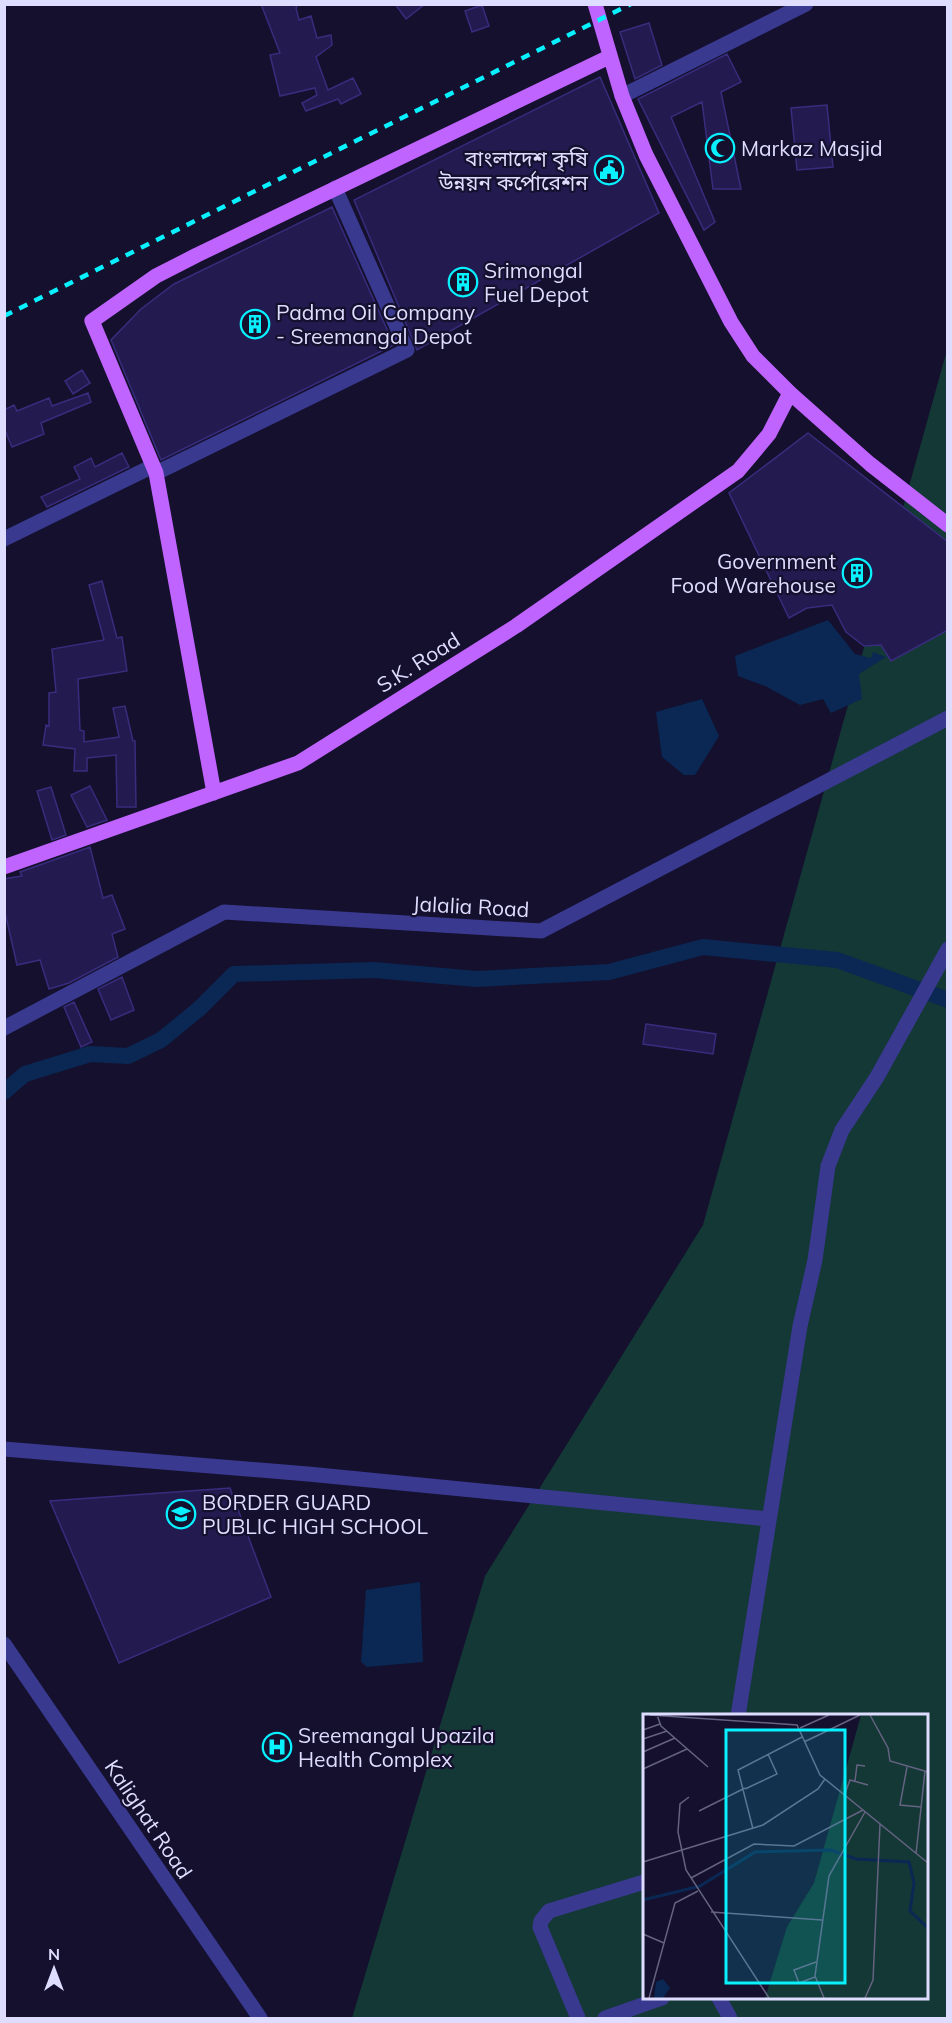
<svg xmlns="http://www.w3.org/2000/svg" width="952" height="2023" font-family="Mulish,'Noto Sans Bengali',sans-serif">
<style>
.green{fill:#133835;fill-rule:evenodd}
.water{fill:#0a2853}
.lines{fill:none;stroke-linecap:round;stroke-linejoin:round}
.canal{stroke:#0a2853;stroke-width:16}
.building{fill:#231b50;stroke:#382c7d;stroke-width:1.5}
.minor{stroke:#39398f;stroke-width:15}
.major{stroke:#bf64ff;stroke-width:15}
.rail{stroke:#09f0ff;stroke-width:4.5;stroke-dasharray:9 8;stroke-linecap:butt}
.labels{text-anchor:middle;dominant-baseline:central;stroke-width:4.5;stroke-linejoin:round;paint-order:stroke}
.poi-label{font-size:21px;fill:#dfddff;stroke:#14102e;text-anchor:start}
.street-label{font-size:21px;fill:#dfddff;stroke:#14102e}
.inset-river{fill:none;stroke:#0a2853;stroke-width:3}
.inset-road{fill:none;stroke:#656282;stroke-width:1.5}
.view{fill:#09f0ff;fill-opacity:0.15;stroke:#09f0ff;stroke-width:3}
.inset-edge{fill:none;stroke:#dfddff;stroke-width:3}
</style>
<rect width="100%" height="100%" fill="#14102e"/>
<!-- green -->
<path class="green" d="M947 350V2018H352L485 1576 703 1225ZM644 1716H926V1998H644Z"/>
<!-- water -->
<path class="water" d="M828 620 855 654 871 658 873 652 886 657 859 674 862 699 831 713 823 699 800 705 765 686 738 676 735 656Z
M702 699 719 736 695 775H684L662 757 656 712Z
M420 1582 423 1662 367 1667 361 1662 366 1590Z"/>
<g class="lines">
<!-- canal -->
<path class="canal" d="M4 1092 25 1074 90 1054 128 1056 161 1040 200 1008 234 974 374 970 477 979 609 972 703 947 837 960 948 1000"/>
</g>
<!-- building -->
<path class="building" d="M261 4H298L296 8 299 20 311 16 317 38 331 35 332 45 316 57 328 90 353 78 361 94 341 104 338 99 306 111 302 103 317 95 315 88 280 96 270 55 280 53Z
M395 4H425L406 19Z
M482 5 489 26 472 32 465 11Z
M649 23 662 65 635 79 620 32Z
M727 54 741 82 721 92 741 189H713L702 102 671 117 715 222 704 230 638 99Z
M600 77 659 213 417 350 354 200Z
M827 105 833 167 797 170 791 108Z
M332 207 394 345 161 460 111 340 141 309 174 284Z
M82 370 90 383 73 394 65 381Z
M88 393 91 402 41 423 44 434 12 447 4 428V410L14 405 17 411 49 398 52 406Z
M808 433 948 542V630L891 661 881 645 864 646 846 632 832 605 807 608 789 618 729 493Z
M122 453 129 467 47 507 41 497 80 479 74 467 91 458 95 467Z
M102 581 117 638 122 637 127 671 78 679 80 730 84 731V742L119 737 113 708 125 706 133 741H135L136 807H117L116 755 87 758V771H74L75 749 43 745 46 725 49 726V693L56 692 52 649 104 640 89 585Z
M90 786 107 820 87 827 71 795Z
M51 787 66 835 52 840 37 791Z
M90 847 103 898 112 895 125 929 112 934 118 957 69 983 49 989 40 960 17 965 4 908V879L22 876 20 872Z
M122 977 134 1010 111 1020 98 989Z
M74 1002 92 1042 81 1047 64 1007Z
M646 1024 716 1034 713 1054 643 1044Z
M230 1488 271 1597 119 1663 50 1501Z"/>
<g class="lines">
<!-- minor -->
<path class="minor" d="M622 96 806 4
M156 473 407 350 335 188
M4 539 153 466
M4 1028 224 912 541 931 948 718
M4 1449 308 1474 768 1519
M4 1644 260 2018
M738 1716 800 1326 815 1260 828 1166 842 1130 877 1077 948 949
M719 1998 730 2018
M578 2018 540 1927 541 1921 549 1911 644 1882
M605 2018 662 1998"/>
<!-- major -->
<path class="major" d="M595 4 622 96 646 155 731 322 753 356 790 393 870 464 948 525
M214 793 156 473 92 321 156 276 197 255 609 57
M4 867 298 763 516 626 738 471 769 434 790 393"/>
<!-- rail -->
<path class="rail" d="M4 316 631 4"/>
</g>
<!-- icons -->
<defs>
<g id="mosque-ring" transform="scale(1.5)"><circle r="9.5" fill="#14102e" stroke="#09f0ff" stroke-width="1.5"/><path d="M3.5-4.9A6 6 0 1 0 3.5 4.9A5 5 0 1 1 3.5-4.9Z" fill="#09f0ff"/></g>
<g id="civic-ring" transform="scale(1.5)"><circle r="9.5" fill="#14102e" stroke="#09f0ff" stroke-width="1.5"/><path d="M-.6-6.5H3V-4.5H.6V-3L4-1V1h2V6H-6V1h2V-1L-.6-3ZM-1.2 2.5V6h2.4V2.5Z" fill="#09f0ff"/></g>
<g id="building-ring" transform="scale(1.5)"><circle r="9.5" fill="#14102e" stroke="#09f0ff" stroke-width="1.5"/><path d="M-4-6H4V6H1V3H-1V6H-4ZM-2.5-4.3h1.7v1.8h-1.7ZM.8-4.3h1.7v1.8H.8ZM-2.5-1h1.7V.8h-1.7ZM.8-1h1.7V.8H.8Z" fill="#09f0ff"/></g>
<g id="school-ring" transform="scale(1.5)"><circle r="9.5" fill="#14102e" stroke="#09f0ff" stroke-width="1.5"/><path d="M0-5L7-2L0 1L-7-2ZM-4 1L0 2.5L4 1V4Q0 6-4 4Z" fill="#09f0ff"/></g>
<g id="hospital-ring" transform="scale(1.5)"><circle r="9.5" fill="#14102e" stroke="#09f0ff" stroke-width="1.5"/><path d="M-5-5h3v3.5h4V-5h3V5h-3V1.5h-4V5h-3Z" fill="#09f0ff"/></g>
</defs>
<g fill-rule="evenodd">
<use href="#mosque-ring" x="720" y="148"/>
<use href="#civic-ring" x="609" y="170"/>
<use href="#building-ring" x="463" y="282"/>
<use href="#building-ring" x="255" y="324"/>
<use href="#building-ring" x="857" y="573"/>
<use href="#school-ring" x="181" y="1514"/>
<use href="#hospital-ring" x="277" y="1747"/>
</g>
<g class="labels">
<!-- poi labels -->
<g class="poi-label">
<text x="741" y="148">Markaz Masjid</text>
<text x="588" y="158" text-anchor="end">বাংলাদেশ কৃষি<tspan x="588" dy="24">উন্নয়ন কর্পোরেশন</tspan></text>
<text x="484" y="270">Srimongal<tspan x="484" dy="24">Fuel Depot</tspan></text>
<text x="276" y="312">Padma Oil Company<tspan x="276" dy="24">- Sreemangal Depot</tspan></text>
<text x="836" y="561" text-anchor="end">Government<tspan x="836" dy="24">Food Warehouse</tspan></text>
<text x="202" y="1502">BORDER GUARD<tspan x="202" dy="24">PUBLIC HIGH SCHOOL</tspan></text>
<text x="298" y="1735">Sreemangal Upazila<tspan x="298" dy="24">Health Complex</tspan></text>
</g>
<!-- street labels -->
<g class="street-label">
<text transform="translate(418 662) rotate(-32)">S.K. Road</text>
<text transform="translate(471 906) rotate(3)">Jalalia Road</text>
<text transform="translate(149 1819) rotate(56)">Kalighat Road</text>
</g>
</g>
<!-- overview -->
<g transform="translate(643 1714)">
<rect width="285" height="285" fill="#14102e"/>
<path d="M218 1H285V284H122L144 213 171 169Z" fill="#133835"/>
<path d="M20 265 27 274 20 284H11L13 268Z" fill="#0a2853"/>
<path class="inset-river" d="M0 186 57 172 112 138 188 136 213 145 266 148 271 169 267 197 285 214"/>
<path class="inset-road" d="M7 1 154 11 177 61 285 149M14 1 18 12 65 53M227 1 245 34 247 47 285 58M157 14 186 1M0 16 17 10M0 25 24 17M161 28 217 1M0 38 32 24M264 53 257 91 278 93M0 55 44 35M212 67 214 51 222 52M102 75 134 60 125 40M201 82 207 66 225 71M46 83 37 90 35 118 43 156 126 284M56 97 102 74M110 115 95 56 159 23M273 140 282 57M0 148 120 111 175 75 182 65M48 164 111 130 151 132 220 96M68 198 179 206M0 220 21 229M172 263 156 269 151 256 173 248M6 284 32 189 55 177M181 284 172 262 186 162 222 98M222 284 230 266 237 110"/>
<path class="view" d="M83 16H202V269H83Z"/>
<rect width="285" height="285" class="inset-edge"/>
</g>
<!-- border -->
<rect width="952" height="2023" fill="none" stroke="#dfddff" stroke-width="12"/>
<!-- north arrow -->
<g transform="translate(54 1969)" stroke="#14102e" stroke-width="4.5" paint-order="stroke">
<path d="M0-4.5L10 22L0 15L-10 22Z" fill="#dfddff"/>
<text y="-9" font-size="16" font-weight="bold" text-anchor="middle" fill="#dfddff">N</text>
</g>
</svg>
